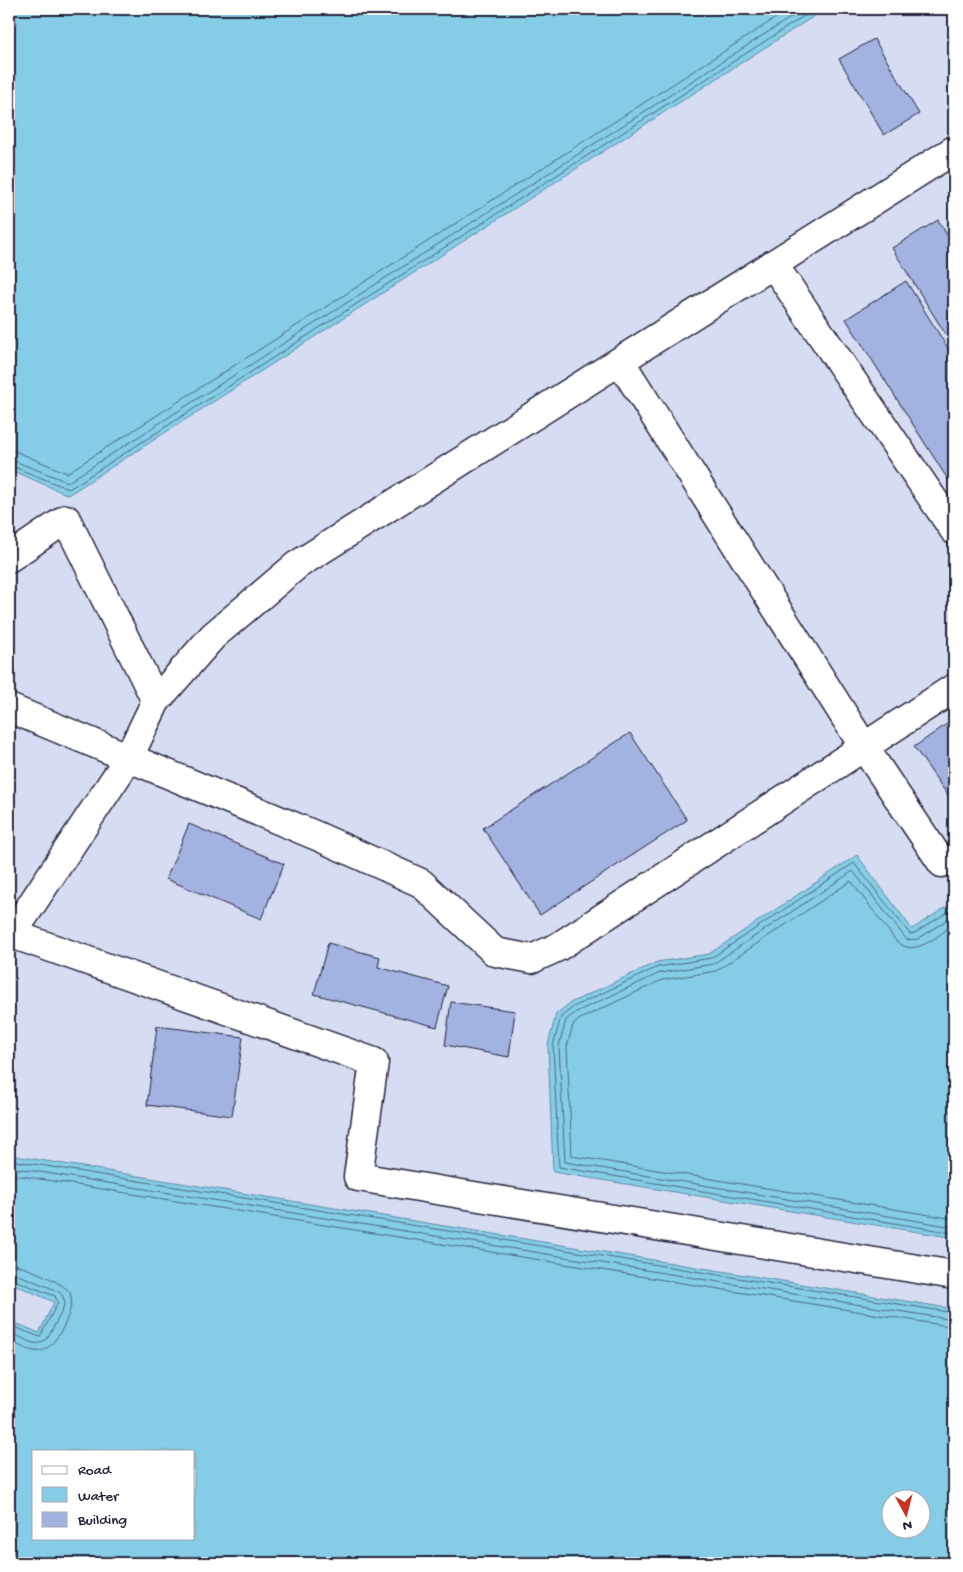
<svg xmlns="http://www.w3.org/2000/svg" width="963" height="1572" font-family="'Gochi Hand',sans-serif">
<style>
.built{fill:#d6ddf2}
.water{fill:#85cde6;stroke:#5d89a2;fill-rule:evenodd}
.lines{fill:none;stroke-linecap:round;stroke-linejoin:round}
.shore{stroke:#4a667f;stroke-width:1}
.building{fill:#a2b2e1;stroke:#22223b}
.minor-casing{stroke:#22223b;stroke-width:31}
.minor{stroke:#fff;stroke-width:28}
</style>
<rect width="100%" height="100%" fill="#ecf0f9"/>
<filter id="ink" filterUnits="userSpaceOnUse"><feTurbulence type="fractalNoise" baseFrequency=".02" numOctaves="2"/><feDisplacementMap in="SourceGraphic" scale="10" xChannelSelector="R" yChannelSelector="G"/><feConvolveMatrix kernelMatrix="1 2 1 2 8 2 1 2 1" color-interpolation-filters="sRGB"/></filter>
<g filter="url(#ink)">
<!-- built -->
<path class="built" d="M823 9H954V902L912 930 857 855 709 954 548 1045 553 1172 954 1239V1309L9 1155V469L68 495Z
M9 1282 54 1301 39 1333 9 1320Z"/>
<!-- water -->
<path class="water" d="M9 9H825L68 495 9 469Z
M857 855 912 929 954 902V1238L553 1172 548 1045 556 1014 570 1003 657 962 709 954Z
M9 1155 954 1309V1563H9V1320L39 1333 54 1302 9 1282ZM34 1451H194V1538H34ZM890 1500H920V1530H890Z"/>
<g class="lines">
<!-- shore -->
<path class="shore" d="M9 451 17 452 67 473 790 9
M9 459 68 482 804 9
M9 465 69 489 815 9
M954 908 915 933 910 934 854 863 711 958 658 967 573 1007 561 1017 553 1046 559 1167 954 1233
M954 915 918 939 907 940 853 871 713 964 660 973 576 1012 566 1020 559 1046 565 1162 954 1227
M954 924C938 935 915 959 896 941L851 881 716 971 662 980 580 1019 573 1025 567 1047 572 1156 954 1219
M9 1160 954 1313
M9 1167 954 1320
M9 1174 954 1327
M9 1264C21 1264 65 1283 70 1293 77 1307 56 1348 41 1351 31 1353 18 1345 9 1340
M9 1271 58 1291 62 1295 65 1302C63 1310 59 1317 55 1324 41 1354 34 1343 9 1332
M9 1278 55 1296 58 1302 40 1337 9 1325"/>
</g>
<!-- building -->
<path class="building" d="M874 39 919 114 884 135 839 59Z
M938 220 954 246V348L892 248Z
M906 281 954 358V489L846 319Z
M954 719V804L914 747Z
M630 733 687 820 540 915 483 828Z
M189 824 284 864 261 919 166 879Z
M328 943 380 957 378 967 448 986 437 1027 314 994Z
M451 1002 515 1011 509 1057 445 1045Z
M157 1026 243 1037 232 1116 147 1105Z"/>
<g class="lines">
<!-- minor casing -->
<g class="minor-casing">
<path id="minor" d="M773 264 954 530
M620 361 864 747 942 863
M9 558 66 519 156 701
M9 708 317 836 421 883 495 952 532 959 558 947 954 688
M9 934H12L128 759 156 701 213 636 297 565 954 150
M12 934 374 1062 358 1177 954 1275"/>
</g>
<!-- minor -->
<use href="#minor" class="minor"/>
</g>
</g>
<!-- margin -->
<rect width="963" height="1572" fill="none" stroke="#fff" stroke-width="30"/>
<rect x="15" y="15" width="933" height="1542" fill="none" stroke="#22223b" stroke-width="2" filter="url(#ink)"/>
<!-- legend -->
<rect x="32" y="1450" width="162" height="90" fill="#ffffff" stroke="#a7a7b1"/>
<rect x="42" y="1466" width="25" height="8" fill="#ffffff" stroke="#a7a7b1"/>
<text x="78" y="1474" font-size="15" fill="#22223b">Road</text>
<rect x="42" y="1487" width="25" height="15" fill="#85cde6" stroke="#a7a7b1"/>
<text x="78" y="1500" font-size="15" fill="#22223b">Water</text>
<rect x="42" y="1512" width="25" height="15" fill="#a2b2e1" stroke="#a7a7b1"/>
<text x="78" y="1524" font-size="15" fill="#22223b">Building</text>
<!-- north arrow -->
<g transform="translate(906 1514) rotate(173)"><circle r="24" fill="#ffffff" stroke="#a7a7b1"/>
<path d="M0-4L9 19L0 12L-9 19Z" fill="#c8321e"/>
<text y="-8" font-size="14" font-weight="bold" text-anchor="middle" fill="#22223b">N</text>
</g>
</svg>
